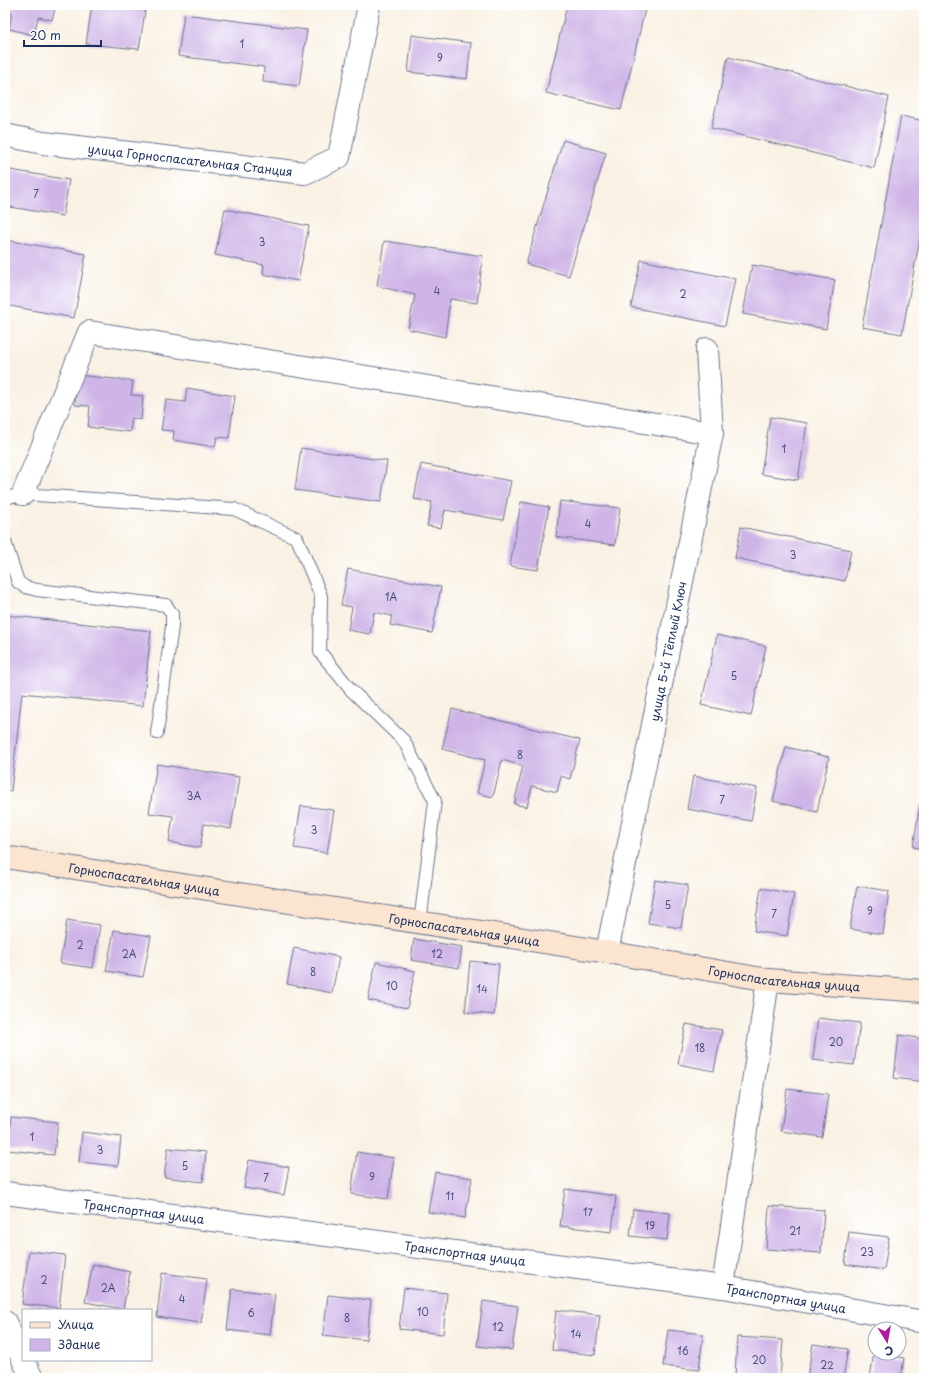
<svg xmlns="http://www.w3.org/2000/svg" width="929" height="1383" font-family="'Playpen Sans',sans-serif">
<style>
.building{fill:#cfb5e7}
.lines{fill:none;stroke-linecap:round;stroke-linejoin:round}
.lane-casing{stroke:#69738d;stroke-width:14}
.street-casing{stroke:#69738d;stroke-width:24}
.secondary-casing{stroke:#69738d;stroke-width:24}
.lane{stroke:#fff;stroke-width:12}
.street{stroke:#fff;stroke-width:22}
.secondary{stroke:#fce5d0;stroke-width:22}
.labels{text-anchor:middle;dominant-baseline:central;stroke-width:4;stroke-linejoin:round;paint-order:stroke}
.number-label{font-size:10px;fill:#485080}
.street-label{font-size:12px;fill:#1b2f5e;stroke:#fff}
</style>
<rect width="100%" height="100%" fill="#fff"/>
<filter id="ink" filterUnits="userSpaceOnUse"><feTurbulence type="fractalNoise" baseFrequency=".025" numOctaves="2"/><feDisplacementMap in="SourceGraphic" scale="8" xChannelSelector="R" yChannelSelector="G"/><feConvolveMatrix kernelMatrix="1 2 1 2 8 2 1 2 1" color-interpolation-filters="sRGB"/></filter>
<filter id="wash" filterUnits="userSpaceOnUse"><feTurbulence type="fractalNoise" baseFrequency=".012" numOctaves="4" result="noise"/><feDisplacementMap in="SourceGraphic" scale="16" xChannelSelector="R" yChannelSelector="G"/><feGaussianBlur stdDeviation="0.9" result="paint"/><feColorMatrix in="noise" values="0 0 0 0 0 0 0 0 0 0 0 0 0 0 0 0 0 1.4 0 .05"/><feComposite in="paint" operator="in"/></filter>
<g filter="url(#wash)">
<rect width="100%" height="100%" fill="#f9f1e3"/>
<g id="blocks">
<!-- building -->
<path class="building" d="M5 5H56L52 20 38 17 34 35 9 29 12 12 5 11Z
M92 5H146L139 49 86 44Z
M567 5H646L621 110 546 93Z
M184 14 307 30 299 86 263 82 264 67 178 56Z
M412 35 471 43 467 79 408 72Z
M728 57 889 97 874 168 711 128Z
M901 116 924 121V216L902 334 862 327Z
M563 140 606 153 569 276 526 264Z
M5 169 69 180 63 216 5 206Z
M225 209 309 226 298 281 263 274 264 265 215 255Z
M6 240 86 254 74 318 5 305V248Z
M384 241 483 256 477 303 450 299 445 337 408 329 415 295 377 286Z
M641 260 735 279 725 326 631 307Z
M752 265 835 280 826 329 743 314Z
M78 375 133 381 131 395 143 396 141 420 132 418 130 432 88 427 90 406 75 405Z
M187 388 235 396 229 438 217 437 215 447 173 440 174 431 161 430 166 400 185 402Z
M770 417 807 423 798 480 761 474Z
M301 448 387 461 381 502 295 490Z
M421 464 511 481 503 520 445 510 441 528 427 526 432 502 414 499Z
M560 501 620 508 615 545 556 537Z
M521 502 549 507 538 570 510 566Z
M741 527 851 550 845 581 735 558Z
M348 569 441 587 432 633 390 625 392 616 374 612 370 634 348 630 352 607 341 605Z
M5 615 151 631 143 706 22 693 11 791H5Z
M717 635 766 646 751 716 701 705Z
M452 709 580 740 570 779 561 776 557 792 532 786 527 807 514 804 523 766 502 760 493 797 477 793 485 760 442 749Z
M786 747 829 757 817 812 773 801Z
M157 764 239 777 231 829 204 824 200 848 169 842 173 816 149 813Z
M693 776 757 788 751 821 687 809Z
M920 805H924V849L913 847Z
M301 806 334 810 327 853 294 848Z
M655 880 688 885 681 928 648 923Z
M857 886 889 891 883 934 850 929Z
M761 888 794 894 787 936 754 931Z
M67 920 100 925 93 968 60 963Z
M114 930 151 936 143 977 106 971Z
M414 939 462 947 459 968 411 960Z
M294 948 339 957 332 993 287 984Z
M470 961 499 964 494 1015 465 1012Z
M376 962 415 971 407 1008 368 1000Z
M818 1018 860 1023 854 1065 813 1060Z
M686 1024 722 1030 714 1071 678 1064Z
M899 1035 924 1039V1082L894 1078Z
M787 1089 828 1094 822 1137 781 1131Z
M11 1117 58 1122 54 1155 7 1150Z
M82 1132 121 1137 118 1166 79 1162Z
M168 1148 206 1152 203 1182 164 1177Z
M357 1152 394 1158 388 1199 351 1194Z
M249 1160 289 1167 284 1195 244 1188Z
M435 1172 472 1178 465 1218 428 1212Z
M565 1189 616 1196 612 1232 560 1226Z
M769 1206 824 1210 821 1253 766 1249Z
M633 1209 670 1213 667 1240 630 1236Z
M849 1232 889 1237 884 1270 845 1264Z
M29 1251 65 1255 59 1308 22 1304Z
M93 1264 130 1272 123 1309 85 1302Z
M162 1273 207 1279 201 1323 157 1317Z
M404 1288 447 1293 443 1334 399 1329Z
M232 1289 275 1294 270 1335 227 1330Z
M328 1295 371 1300 366 1340 323 1335Z
M483 1301 518 1306 512 1350 477 1346Z
M556 1310 600 1315 595 1355 552 1350Z
M668 1330 703 1334 699 1370 663 1366Z
M737 1337 783 1340 780 1378H735Z
M813 1344 848 1349 843 1378H807Z
M874 1353 904 1358 901 1378H870Z"/>
</g>
</g>
<g filter="url(#ink)">
<use href="#blocks" fill-opacity="0" stroke="#69738d" stroke-width="1"/>
<g class="lines">
<!-- lane casing -->
<g class="lane-casing">
<path id="lane" d="M5 498 23 494 234 509 297 538 321 596 320 652 351 690 404 741 435 801 420 923
M5 542 18 582 25 587 37 590 166 605 172 614V627L157 733"/>
</g>
<!-- street casing -->
<g class="street-casing">
<g id="street">
<path id="s1" d="M5 135 43 143 305 173 339 157 369 5"/>
<path d="M23 494 89 332 712 433"/>
<path id="s2" d="M607 952 712 433 707 349"/>
<path id="s3" d="M5 1193 723 1287 924 1322"/>
<path d="M723 1287 768 980"/>
<path d="M5 1322 23 1359"/>
<path d="M23 1360 32 1378"/>
</g>
</g>
<!-- secondary casing -->
<g class="secondary-casing">
<g id="secondary">
<path id="s4" d="M5 857 607 952 768 980 924 991"/>
</g>
</g>
<!-- lane -->
<use href="#lane" class="lane"/>
<!-- street -->
<use href="#street" class="street"/>
<!-- secondary -->
<use href="#secondary" class="secondary"/>
</g>
</g>
<g class="labels">
<!-- number labels -->
<g class="number-label">
<text x="242" y="43">1</text>
<text x="440" y="57">9</text>
<text x="36" y="193">7</text>
<text x="262" y="241">3</text>
<text x="437" y="290">4</text>
<text x="683" y="293">2</text>
<text x="784" y="448">1</text>
<text x="588" y="523">4</text>
<text x="793" y="554">3</text>
<text x="391" y="596">1А</text>
<text x="734" y="675">5</text>
<text x="520" y="754">8</text>
<text x="194" y="795">3А</text>
<text x="722" y="799">7</text>
<text x="314" y="829">3</text>
<text x="668" y="904">5</text>
<text x="870" y="910">9</text>
<text x="774" y="913">7</text>
<text x="80" y="944">2</text>
<text x="129" y="953">2А</text>
<text x="437" y="953">12</text>
<text x="313" y="971">8</text>
<text x="392" y="985">10</text>
<text x="482" y="988">14</text>
<text x="836" y="1041">20</text>
<text x="700" y="1047">18</text>
<text x="32" y="1136">1</text>
<text x="100" y="1149">3</text>
<text x="185" y="1165">5</text>
<text x="372" y="1176">9</text>
<text x="266" y="1177">7</text>
<text x="450" y="1195">11</text>
<text x="588" y="1211">17</text>
<text x="650" y="1225">19</text>
<text x="795" y="1230">21</text>
<text x="867" y="1251">23</text>
<text x="44" y="1279">2</text>
<text x="108" y="1287">2А</text>
<text x="182" y="1298">4</text>
<text x="423" y="1311">10</text>
<text x="251" y="1312">6</text>
<text x="347" y="1317">8</text>
<text x="498" y="1326">12</text>
<text x="576" y="1333">14</text>
<text x="683" y="1350">16</text>
<text x="759" y="1359">20</text>
<text x="827" y="1364">22</text>
</g>
<!-- street labels -->
<g class="street-label">
<text stroke="none"><textPath href="#s1" startOffset="187">улица Горноспасательная Станция</textPath></text>
<text stroke="none"><textPath href="#s2" startOffset="307">улица 5-й Тёплый Ключ</textPath></text>
<text stroke="none"><textPath href="#s4" startOffset="141">Горноспасательная улица</textPath></text>
<text stroke="none"><textPath href="#s4" startOffset="465">Горноспасательная улица</textPath></text>
<text stroke="none"><textPath href="#s4" startOffset="789">Горноспасательная улица</textPath></text>
<text stroke="none"><textPath href="#s3" startOffset="140">Транспортная улица</textPath></text>
<text stroke="none"><textPath href="#s3" startOffset="464">Транспортная улица</textPath></text>
<text stroke="none"><textPath href="#s3" startOffset="788">Транспортная улица</textPath></text>
</g>
</g>
<!-- margin -->
<rect width="929" height="1383" fill="none" stroke="#fff" stroke-width="20"/>
<!-- legend -->
<rect x="22" y="1309" width="130" height="52" fill="#ffffff" stroke="#a4acbf"/>
<rect x="30" y="1322" width="20" height="6" fill="#fce5d0" stroke="#a4acbf"/>
<text x="58" y="1329" font-size="12" fill="#1b2f5e">Улица</text>
<rect x="30" y="1339" width="20" height="12" fill="#cfb5e7" stroke="#a4acbf"/>
<text x="58" y="1349" font-size="12" fill="#1b2f5e">Здание</text>
<!-- north arrow -->
<g transform="translate(887 1341) rotate(169)"><circle r="19" fill="#ffffff" stroke="#a4acbf"/>
<path d="M0-3L7 15L0 10L-7 15Z" fill="#b5179e"/>
<text y="-6" font-size="11" font-weight="bold" text-anchor="middle" fill="#1b2f5e">С</text>
</g>
<!-- scale -->
<path d="M24 40v6h77v-6" fill="none" stroke="#1b2f5e" stroke-width="2"/>
<text x="30" y="40" font-size="12" fill="#1b2f5e" stroke="#ffffff" stroke-width="3" paint-order="stroke">20 m</text>
</svg>
